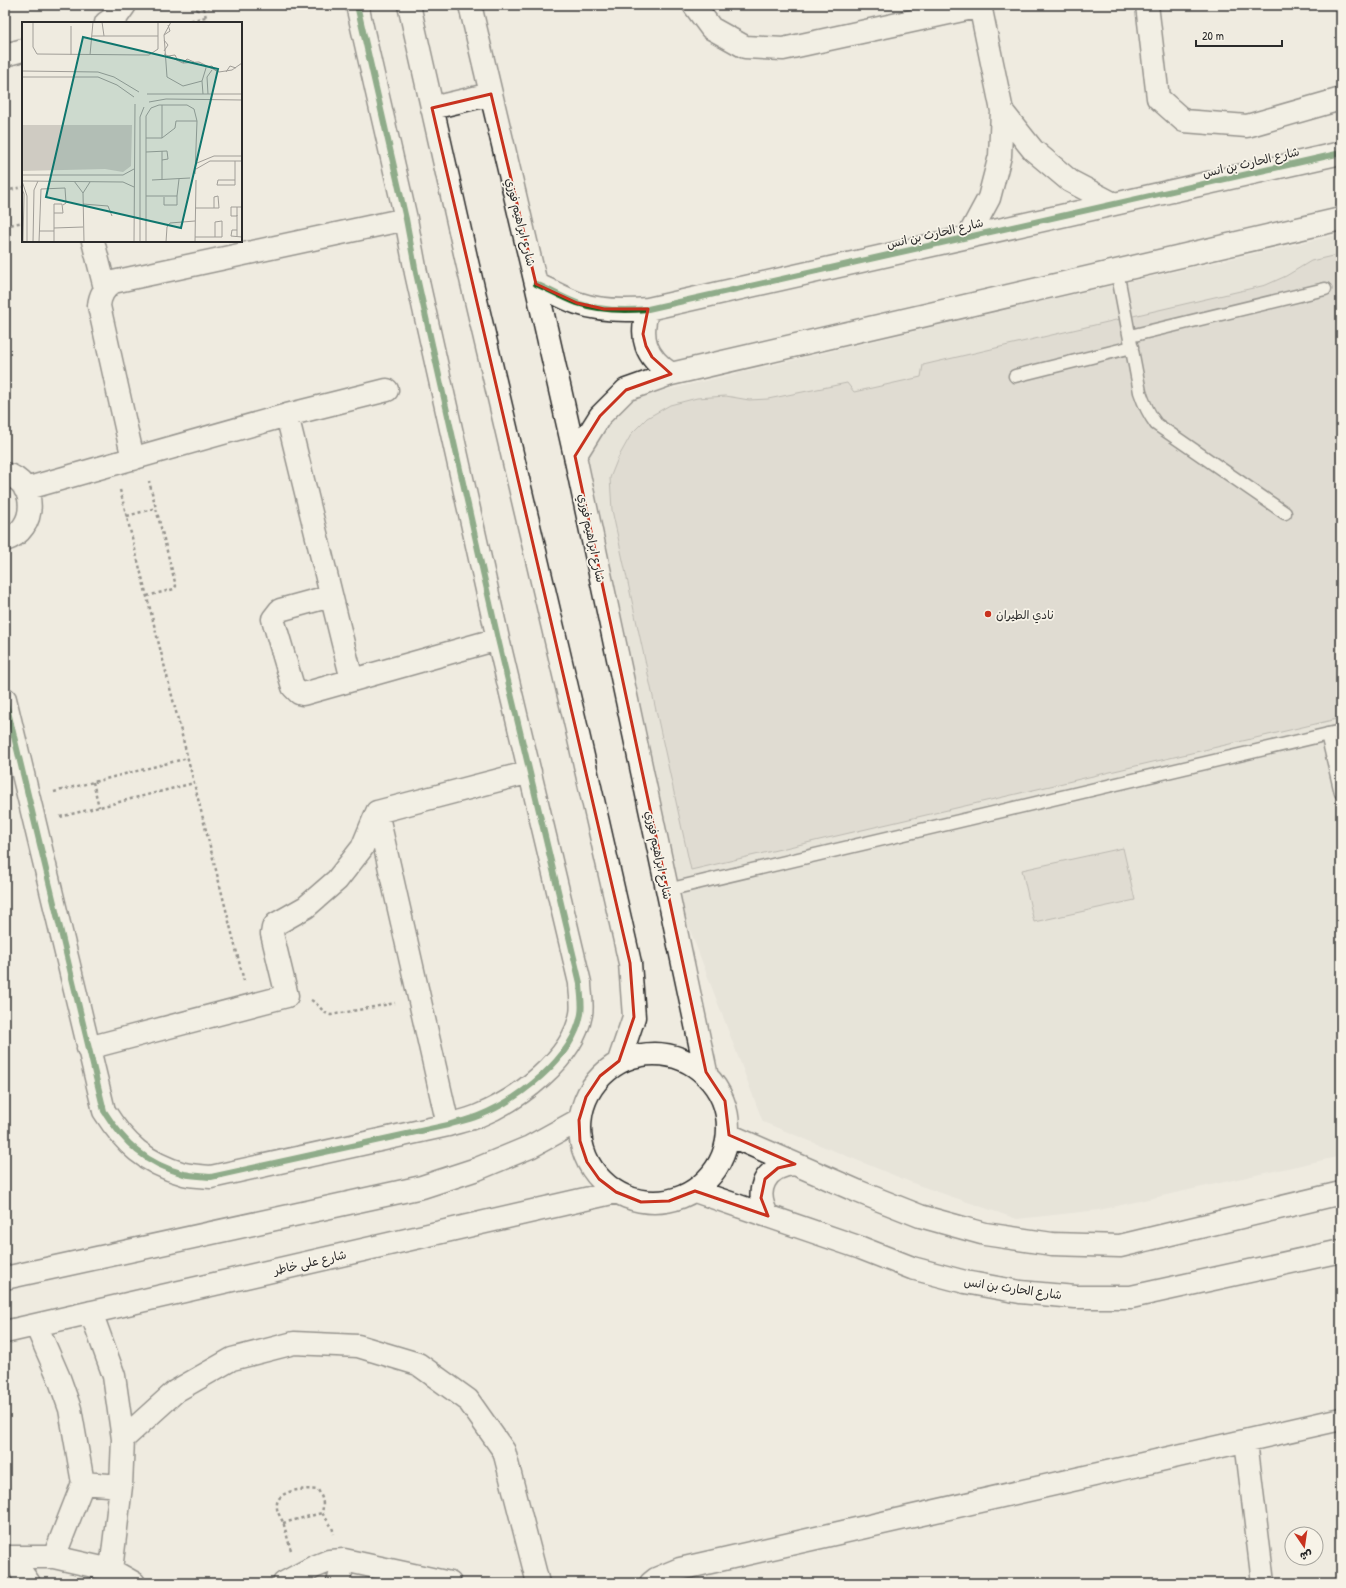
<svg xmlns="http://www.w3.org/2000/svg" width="1346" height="1588" font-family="'Patrick Hand','Playpen Sans Arabic',sans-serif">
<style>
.built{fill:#dedbd1}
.pitch{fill:#cfcbc2;stroke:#7d7b76}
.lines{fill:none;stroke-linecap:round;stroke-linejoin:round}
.service-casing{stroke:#2b2b2b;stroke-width:15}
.minor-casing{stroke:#2b2b2b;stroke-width:25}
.path{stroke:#2b2b2b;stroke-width:2.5;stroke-dasharray:3 3;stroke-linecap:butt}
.service{stroke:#f7f3e8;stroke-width:12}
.minor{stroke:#f7f3e8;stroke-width:22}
.cycleway-casing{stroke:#f7f3e8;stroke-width:8}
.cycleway{stroke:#1b5e20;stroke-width:6}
.marked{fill:none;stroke:#c8321e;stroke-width:3;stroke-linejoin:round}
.poi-dot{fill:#c8321e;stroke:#f7f3e8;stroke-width:1.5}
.labels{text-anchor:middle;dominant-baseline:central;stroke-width:3.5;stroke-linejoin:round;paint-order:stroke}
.street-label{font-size:12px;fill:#2b2b2b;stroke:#f7f3e8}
.poi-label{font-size:12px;fill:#2b2b2b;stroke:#f7f3e8;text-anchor:start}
.inset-road{fill:none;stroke:#a19e98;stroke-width:1}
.view{fill:#0f766e;fill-opacity:0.15;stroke:#0f766e;stroke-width:2}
.inset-edge{fill:none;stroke:#2b2b2b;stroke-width:2}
</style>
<rect width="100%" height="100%" fill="#efebe0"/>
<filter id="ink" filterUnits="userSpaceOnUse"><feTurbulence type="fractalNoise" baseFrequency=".025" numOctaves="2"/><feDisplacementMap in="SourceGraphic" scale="8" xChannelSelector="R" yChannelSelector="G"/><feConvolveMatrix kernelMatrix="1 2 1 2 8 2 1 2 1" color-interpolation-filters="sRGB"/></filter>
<g filter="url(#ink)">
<!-- built -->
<path class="built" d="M1341 234V1156L1099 1210 1017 1219 918 1185 763 1122 679 901 585 471 598 430 629 399 1022 306Z"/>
<!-- pitch -->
<path class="pitch" d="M1341 254V718L691 870 612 510 610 478 618 458 632 433 647 418 670 405 697 398 726 396 749 400 768 399 847 383 854 392 921 377 923 365 1266 285 1286 276 1311 261Z
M1123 848 1135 900 1034 922 1022 870Z"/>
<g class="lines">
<!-- service casing -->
<g class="service-casing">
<path id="service" d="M1117 271 1140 392C1144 404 1148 413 1156 424L1285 513
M1130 336 1325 289
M1015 376 1132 347
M1327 734 1341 793
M667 890 1341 731"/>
</g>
<!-- minor casing -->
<g class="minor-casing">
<path id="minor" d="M409 5 467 262 577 730 630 963 634 1017 619 1061
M470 5 536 284 575 456 706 1072
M694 5 711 28 745 47 783 49 981 6
M1147 5 1158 98 1184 121 1247 126 1341 99
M106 23 118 15 125 5
M5 55 23 50
M432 108 491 94
M1002 111 1033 150 1070 181 1114 204
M968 237 989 198 1000 156 1002 111 980 5
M93 241 105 288
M536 284C550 290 563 298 577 303 600 311 624 311 648 309L1341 153
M648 309C639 337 645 357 671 374
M287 415 352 680
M575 456 600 416 626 390 671 374 1341 219
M133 459 99 306C100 295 104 289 113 282L406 219
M5 474C38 481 38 530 5 540
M25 489 287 415 387 390
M331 596 280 610 273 619 293 687 299 693 303 694 498 639
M5 699 104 1111C125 1144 145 1163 184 1174 192 1176 202 1176 211 1177L448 1125C458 1122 468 1120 478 1116 518 1100 573 1059 581 1014 583 1004 580 993 580 983L498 639 416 273 406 219 357 5
M377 812 448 1125
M88 1048 287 996 272 934 273 928 276 924 306 907 337 880 362 848 377 812 530 772
M580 1128a74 74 0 1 1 148 0a74 74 0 1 1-148 0Z
M729 1135 857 1191 920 1216 985 1234 1052 1244 1120 1246 1341 1193
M695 1191 861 1248 912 1268 965 1282 1020 1292 1075 1297H1131L1341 1251
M768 1216C753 1190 765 1166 795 1164
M5 1278 422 1187 477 1169 530 1147 579 1120
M91 1312 114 1376 123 1439 121 1486 111 1570
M36 1325 59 1378 70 1409 83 1483 54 1557
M5 1332 616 1192
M123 1439 176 1391 232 1359 294 1343 358 1346 418 1364 468 1400 504 1451 538 1583
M1246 1441 1263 1583
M83 1483 121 1486
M5 1557H54L111 1570 134 1583
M16 1557 22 1573 29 1583
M284 1583 314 1567 329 1561 344 1560 450 1583
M338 1583 344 1560
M651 1583 656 1579 680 1569 1341 1419"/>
</g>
<!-- path -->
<path class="path" d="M193 5 194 9 198 10 218 5
M204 8 207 23
M179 23 206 17
M5 191 23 187
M5 226 23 222
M120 490 244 981
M127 516 156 508
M147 596 174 589 176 586 149 481
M93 782 99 807
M54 792 188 758
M60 817 194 783
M311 1000C320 1005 323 1014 331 1015L395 1003
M283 1523 322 1513
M291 1550C288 1541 286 1531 283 1522 281 1518 277 1512 277 1508 274 1489 306 1488 318 1490 323 1498 324 1504 322 1513L332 1527 334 1534"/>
<!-- service -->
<use href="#service" class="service"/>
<!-- minor -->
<use href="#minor" class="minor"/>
<!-- cycleway casing -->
<g class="cycleway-casing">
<path id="cycleway" d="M536 284C550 290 563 298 577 303 600 311 624 311 648 309L1341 153
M5 699 104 1111C125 1144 145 1163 184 1174 192 1176 202 1176 211 1177L448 1125C458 1122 468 1120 478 1116 518 1100 573 1059 581 1014 583 1004 580 993 580 983L498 639 416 273 406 219 357 5"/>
</g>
<!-- cycleway -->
<use href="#cycleway" class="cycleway"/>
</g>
</g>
<!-- marked area -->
<path d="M0 0H1346V1588H0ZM491 94 536 284 577 303 604 309H648L643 334 646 346 652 357 671 374 626 390 600 416 575 456 706 1072 725 1101 729 1135 795 1164 778 1168 765 1179 761 1198 768 1216 695 1191 669 1201 641 1202 616 1192 599 1179 587 1162 580 1141 579 1120 586 1097 600 1076 619 1061 634 1017 630 963 432 108Z" fill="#efebe0" fill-opacity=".55" fill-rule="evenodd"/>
<path class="marked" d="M491 94 536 284 577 303 604 309H648L643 334 646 346 652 357 671 374 626 390 600 416 575 456 706 1072 725 1101 729 1135 795 1164 778 1168 765 1179 761 1198 768 1216 695 1191 669 1201 641 1202 616 1192 599 1179 587 1162 580 1141 579 1120 586 1097 600 1076 619 1061 634 1017 630 963 432 108Z"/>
<!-- markers -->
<circle class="poi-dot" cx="988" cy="614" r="4"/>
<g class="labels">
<!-- street labels -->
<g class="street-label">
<text transform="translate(1251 162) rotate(-13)">شارع الحارث بن انس</text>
<text transform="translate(521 222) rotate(76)">شارع ابراهيم فوزي</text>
<text transform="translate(935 233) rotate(-13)">شارع الحارث بن انس</text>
<text transform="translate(592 538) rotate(78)">شارع ابراهيم فوزي</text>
<text transform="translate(659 855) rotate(78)">شارع ابراهيم فوزي</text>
<text transform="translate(310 1262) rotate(-13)">شارع على خاطر</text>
<text transform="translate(1013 1288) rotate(8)">شارع الحارث بن انس</text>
</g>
<!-- poi labels -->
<g class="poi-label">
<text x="996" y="614">نادي الطيران</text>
</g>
</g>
<!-- overview -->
<g transform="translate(22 22)">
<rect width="220" height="220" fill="#efebe0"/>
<path d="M0 103H110L109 144 101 150 83 147 0 149Z" fill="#cfcbc2"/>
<path class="inset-road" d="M11 0V25L15 32 127 33 136 27V0M80 0 82 14M149 0 142 13 145 55 161 64 180 59M49 4V33M142 13 148 9 146 3M70 14H136M142 18 146 23 142 29M142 32 161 41 177 40 197 50 210 48 220 41M68 33 71 0M146 34 153 33 156 39M161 41 165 37 172 40M183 45 190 44 194 49M0 49 76 50 92 55 117 70M204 50 208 44 214 46M0 55H76L95 63 112 75M125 72H220M181 72 180 59 184 46M186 72 185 55 190 48M127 80 144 77 220 78M124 116H140L153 106 154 99H175M140 116V83M140 129V157M124 130 145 129 146 137 140 138M213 139V163H195L196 158H213M175 141 192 134H220M174 147 188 139H220M0 153H101L112 147M130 158 168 156M0 159 101 160 112 165M0 159 5 174V220M52 159 61 171M0 167 2 172 1 220M124 174H155L157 157M142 175V183H155V174M61 182 86 184 90 194M215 185V194H209V185H220M173 186H197L196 174 192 175V186M215 193V214M32 206 61 205M215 208H210L209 214 220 215M17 209H32M173 215H200V199L193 200V215M11 220 12 168 16 159M17 220 19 167 43 166 44 181 41 183M32 220V182H40L41 191H32M62 220 61 171 68 160M112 220 113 82M118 220V95L122 85M124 220V94L129 86 137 83H165L172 87 175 99 173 152M144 220 145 205 148 201 173 199M173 220 174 158"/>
<path class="view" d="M61 15 196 47 159 206 24 175Z"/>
<rect width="220" height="220" class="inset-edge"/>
</g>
<!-- margin -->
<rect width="1346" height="1588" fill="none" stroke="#f7f3e8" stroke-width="20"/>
<rect x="10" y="10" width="1326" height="1568" fill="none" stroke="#2b2b2b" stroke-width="1.5" filter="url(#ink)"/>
<!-- north arrow -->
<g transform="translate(1304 1546) rotate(167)"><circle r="19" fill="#f7f3e8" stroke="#a5a39c"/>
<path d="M0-3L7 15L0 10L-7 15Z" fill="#c8321e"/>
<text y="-6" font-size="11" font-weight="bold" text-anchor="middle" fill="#2b2b2b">ش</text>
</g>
<!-- scale -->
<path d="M1196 40v6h86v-6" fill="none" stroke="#2b2b2b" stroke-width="2"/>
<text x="1202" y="40" font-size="12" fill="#2b2b2b" stroke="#f7f3e8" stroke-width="3" paint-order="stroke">20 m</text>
</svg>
